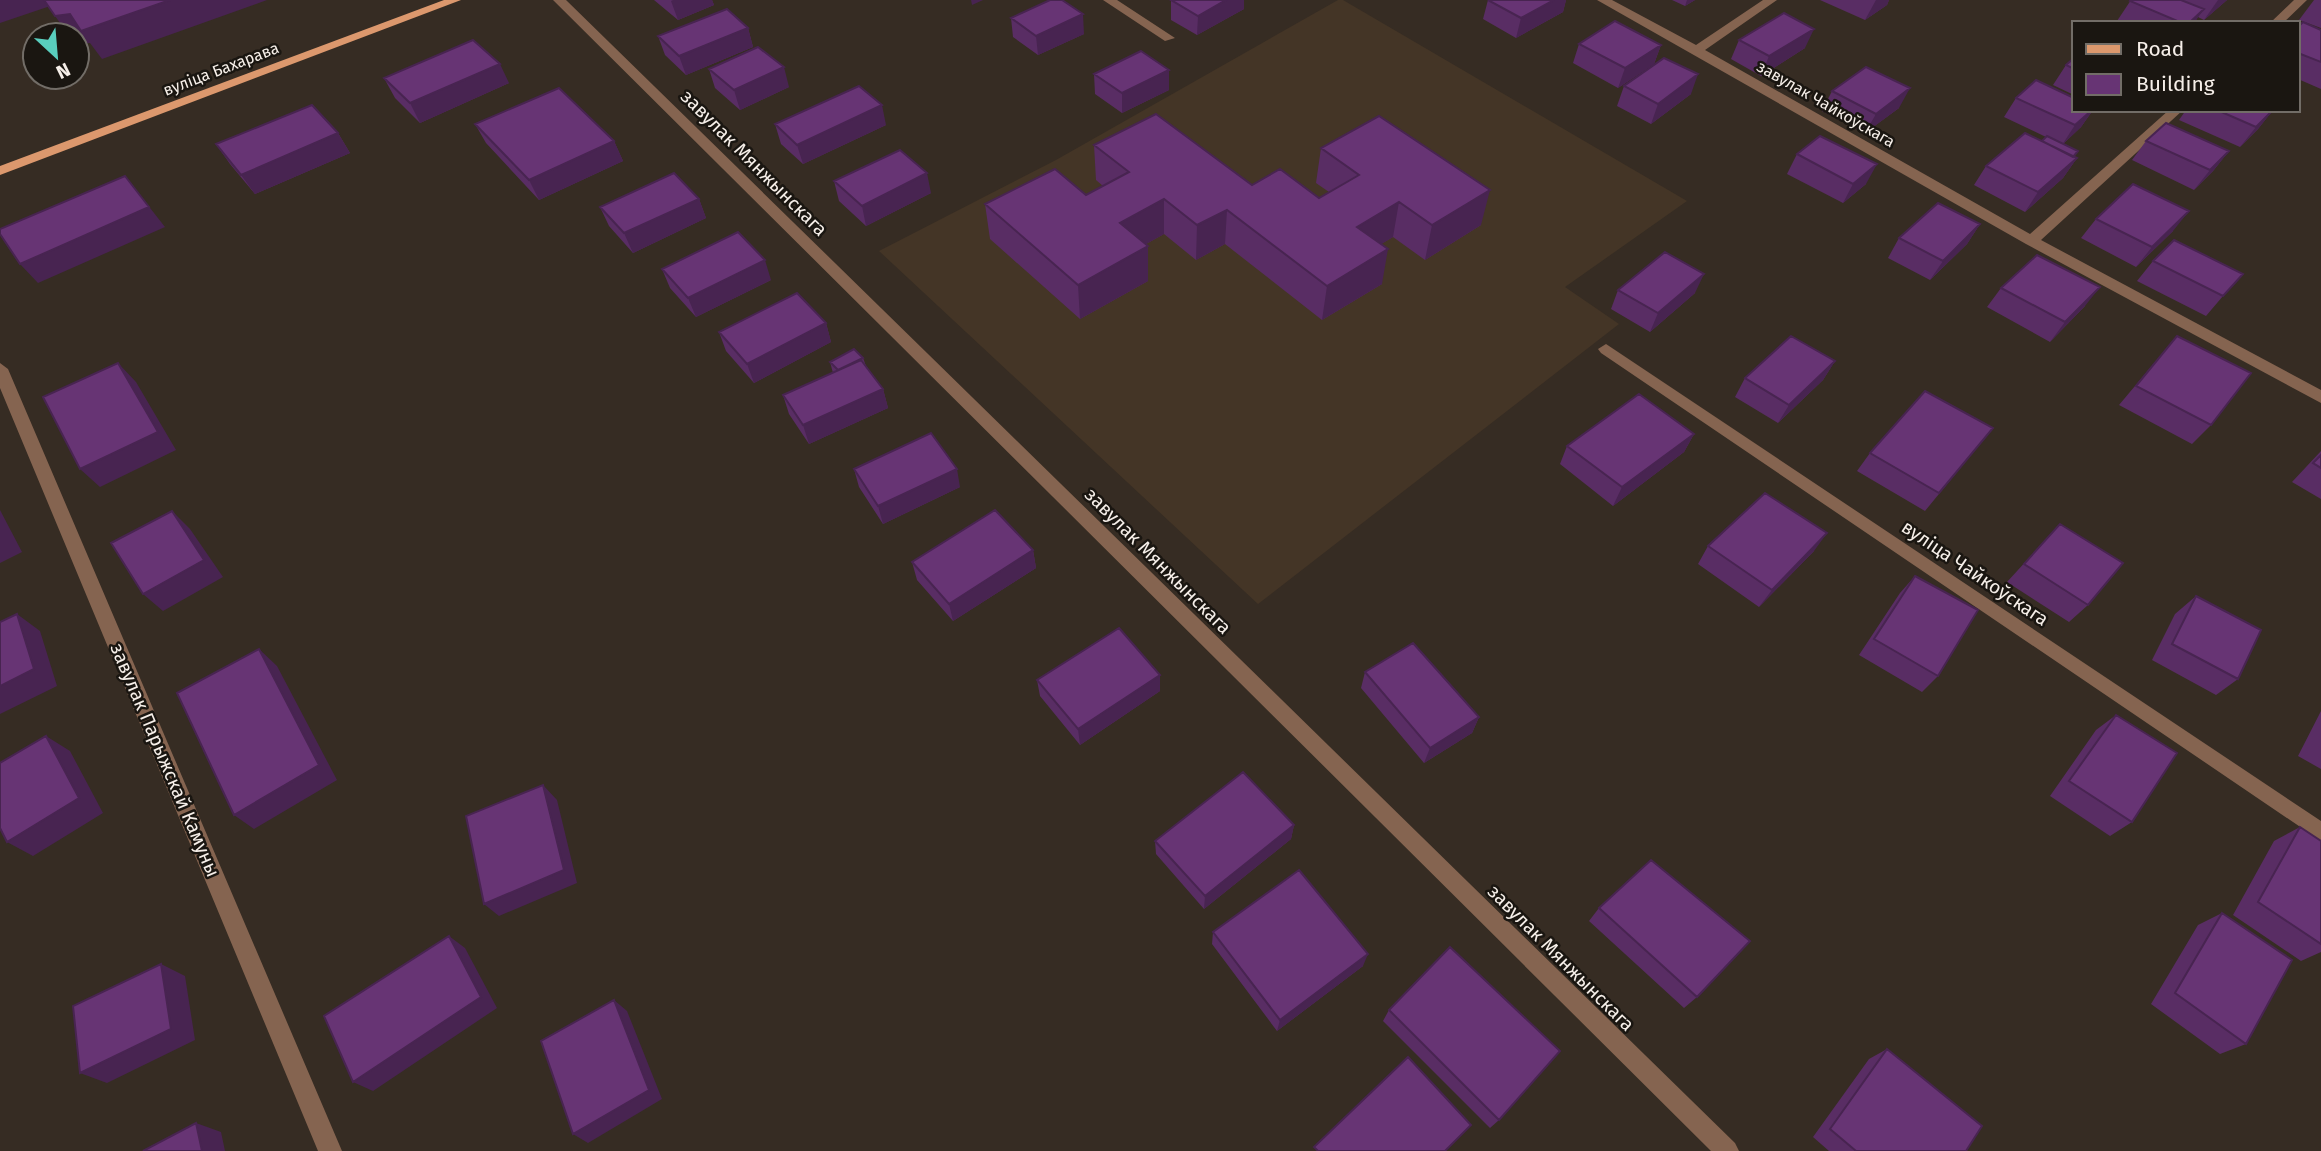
<svg xmlns="http://www.w3.org/2000/svg" width="2321" height="1151" font-family="'Fira Sans',sans-serif">
<style>
.built{fill:#443526}
.lines{fill:none;stroke-linecap:round;stroke-linejoin:round}
.street{fill:#856450;fill-rule:evenodd}
.primary{fill:#dc986d;fill-rule:evenodd}
.wall{fill:#592d64}
.shaded-wall{fill:#482451}
.building{fill:#673474;stroke:#482451;stroke-width:2}
.labels{text-anchor:middle;dominant-baseline:central;stroke-width:5;stroke-linejoin:round;paint-order:stroke}
.far-street-label{font-size:16px;fill:#f6efe9;stroke:#1a1611}
.street-label{font-size:19px;fill:#f6efe9;stroke:#1a1611}
</style>
<rect width="100%" height="100%" fill="#362c23"/>
<!-- built -->
<path class="built" d="M1338 0H1343L1687 201 1565 287 1619 324 1258 604 879 251 1056 160Z"/>
<g class="lines">
<!-- street -->
<path class="street" d="M553 0H566L1735 1143 1739 1151H1711Z
M1103 0H1117L1175 38 1165 41Z
M1597 0H1612L1696 45 1763 0H1777L1705 50 2030 234 2169 110H2183L2041 240 2321 390V403L2026 244Z
M2294 0H2307L2283 23H2270Z
M1606 344 2321 821V841L1601 353 1598 349Z
M0 363 8 369 342 1151H318L0 388Z"/>
<!-- primary -->
<path class="primary" d="M444 0H461L0 175V166Z"/>
</g>
<!-- wall -->
<path class="wall" d="M654 0H712L714 5 678 20Z
M1171 0H1244V9L1197 35 1171 20Z
M1488 0H1566L1563 12 1516 38 1483 19Z
M1672 0H1695L1685 6Z
M1820 0H1889L1887 5 1865 20Z
M2131 0H2227L2204 20 2198 17 2194 23H2121L2117 21Z
M2314 0H2321V28L2299 20Z
M1011 18 1084 34 1038 55 1013 37Z
M2298 27 2321 30V89L2298 79Z
M748 28 753 47 686 75 665 55 658 36Z
M1739 40 1805 48 1761 76 1731 59Z
M1579 44 1661 45 1654 64 1618 88 1573 63Z
M2074 58V95L2053 85 2066 65Z
M709 69 789 87 740 110 715 88Z
M1094 74 1169 90 1122 113 1095 94Z
M384 78 509 83 420 123 395 98Z
M1624 86 1691 94 1651 124 1617 106Z
M1832 91 1899 108 1865 133 1822 111Z
M2016 98 2074 110H2093L2081 127 2063 144 2074 157 2077 158 2063 178 2025 212 1974 185 1986 166 2042 141 2046 137 2004 117Z
M2186 110H2273L2258 129 2240 147 2179 120Z
M475 124 614 141 623 161 539 200 486 143Z
M775 124 886 125 803 164 781 144Z
M338 133 350 153 255 194 230 164 216 144Z
M2146 141 2229 151 2213 171 2194 190 2132 160Z
M1094 145 1252 185 1319 198 1329 192 1316 183 1321 148 1481 225 1425 260 1393 237 1381 244 1382 284 1322 320 1225 244 1196 260 1164 234 1146 244 1148 246V281L1080 319 990 239 985 204 1086 195 1103 186 1096 180Z
M1797 154 1866 184 1843 203 1787 174Z
M834 181 931 193 866 226 839 201Z
M699 199 706 218 633 253 609 226 600 207Z
M2096 219 2173 231 2136 267 2081 238Z
M1980 224 1967 244 1930 280 1888 258 1899 238Z
M2153 261 2223 296 2206 316 2137 281Z
M662 269 771 280 696 317 670 288Z
M2001 288 2085 306 2050 342 1987 307Z
M1618 290 1695 293 1650 332 1611 309Z
M826 323 831 342 754 383 726 351 719 332Z
M2177 336 2211 425 2192 444 2119 405Z
M863 358 866 366 883 389 888 408 809 444 789 414 783 395 833 373 830 362Z
M1835 361 1823 380 1778 423 1735 397 1745 378Z
M1993 428 1925 511 1857 471 1870 453Z
M1694 434 1684 452 1613 506 1560 464 1567 446Z
M2321 451V499L2292 482Z
M854 469 960 487 883 524 859 487Z
M2060 524 2088 605 2069 622 2007 582Z
M1708 546 1814 551 1759 607 1698 564Z
M1033 550 1036 568 953 621 917 580 912 562Z
M1915 576 1938 676 1922 692 1859 655 1900 593Z
M2196 596 2238 679 2216 695 2152 660 2175 614Z
M1365 672 1479 717 1472 733 1424 763 1361 688Z
M1037 680 1160 691 1080 745 1040 696Z
M2321 711V769L2298 756Z
M2116 715 2132 822 2110 836 2050 796 2096 730Z
M1294 825 1291 839 1204 909 1156 854 1155 841Z
M2300 827 2321 841V952L2301 961 2233 915 2274 841Z
M1599 908 1697 997 1684 1008 1589 921Z
M2222 913 2246 1044 2220 1054 2151 1004 2198 925Z
M1213 932 1363 966 1277 1031 1212 944Z
M1389 1010 1499 1120 1490 1128 1383 1021Z
M1887 1049 1966 1151H1829L1813 1137 1869 1059Z"/>
<!-- shaded-wall -->
<path class="shaded-wall" d="M0 0H68L0 23Z
M170 0H267L102 59 90 43 77 44V35H69L55 16Z
M673 0H712L714 5 678 20 671 1Z
M971 0H983L972 5Z
M1226 0H1244V9L1197 35 1198 16Z
M1554 0H1566L1563 12 1516 38 1521 18Z
M1687 0H1695L1685 6Z
M1876 0H1889L1887 5 1865 20Z
M2218 0H2227L2204 20Z
M2204 9 2194 23H2189Z
M1083 14 1084 34 1038 55 1036 36Z
M748 28 753 47 686 75 679 56Z
M1814 29 1805 48 1761 76 1769 56Z
M1661 45 1654 64 1618 88 1625 68Z
M500 64 509 83 420 123 410 103Z
M784 67 789 87 740 110 734 90Z
M1169 70V90L1122 113V93Z
M1698 74 1691 94 1651 124 1658 104Z
M1910 88 1899 108 1865 133 1876 114Z
M882 105 886 125 803 164 797 145Z
M2092 110H2093L2081 127 2062 145 2075 125Z
M2273 110 2258 129 2240 147 2256 127Z
M338 133 350 153 255 194 241 175Z
M614 141 623 161 539 200 529 180Z
M2229 151 2213 171 2194 190 2210 170Z
M2077 158 2063 178 2025 212 2038 192Z
M1877 164 1866 184 1843 203 1853 184Z
M927 173 931 193 866 226 862 206Z
M125 176 165 227 38 283 20 264Z
M1490 190 1481 225 1425 260 1432 225Z
M699 199 706 218 633 253 624 233Z
M1164 199V234L1121 258 1120 223Z
M1399 202 1393 237 1352 262 1357 227Z
M1227 210 1225 244 1196 260 1197 225Z
M2189 211 2173 231 2136 267 2152 247Z
M1980 224 1967 244 1930 280 1943 261Z
M1148 246V281L1080 319 1078 285Z
M1388 249 1382 284 1322 320 1327 286Z
M765 260 771 280 696 317 688 298Z
M1704 274 1695 293 1650 332 1658 313Z
M2100 287 2085 306 2050 342 2065 322Z
M826 323 831 342 754 383 747 364Z
M1835 361 1823 380 1778 423 1789 405Z
M118 363 136 382 176 450 100 487 80 469Z
M883 389 888 408 809 444 803 425Z
M1694 434 1684 452 1613 506 1622 487Z
M957 469 960 487 883 524 878 506Z
M0 510 22 552 0 563Z
M172 511 190 529 223 577 163 611 143 594Z
M1827 533 1814 551 1759 607 1772 590Z
M1033 550 1036 568 953 621 949 604Z
M17 614 40 631 57 686 0 714V686Z
M259 649 277 666 337 780 254 829 234 815Z
M1160 675V691L1080 745 1078 729Z
M1479 717 1472 733 1424 763 1430 748Z
M46 736 70 751 103 813 33 856 7 842Z
M543 785 557 800 577 883 499 916 484 904Z
M1294 825 1291 839 1204 909 1205 896Z
M449 936 465 948 497 1008 373 1091 353 1082Z
M1368 954 1363 966 1277 1031 1280 1020Z
M161 964 185 976 195 1040 107 1083 80 1073Z
M614 1000 627 1011 662 1099 588 1143 573 1134Z
M196 1123 221 1132 225 1151H202Z"/>
<!-- building -->
<path class="building" d="M44 0H170L81 31 70 14 55 16Z
M1050 0H1062L1083 14 1036 36 1011 18Z
M1171 0H1226L1198 16Z
M1488 0H1554L1521 18Z
M2131 0H2181L2204 9 2189 23H2182L2130 1Z
M727 9 748 28 679 56 658 36Z
M1784 13 1814 29 1769 56 1739 40Z
M1615 21 1661 45 1625 68 1579 44Z
M2303 22 2321 30V62L2298 53V27Z
M473 40 500 64 410 103 384 78Z
M758 47 784 67 734 90 709 69Z
M1141 51 1169 70 1122 93 1094 74Z
M1664 58 1698 74 1658 104 1624 86Z
M2074 58V69L2066 65Z
M1866 67 1910 88 1876 114 1832 91Z
M2036 80 2074 98V110H2092L2075 125 2016 98Z
M859 86 882 105 797 145 775 124Z
M559 88 614 141 529 180 475 124Z
M312 105 338 133 241 175 216 144Z
M2217 110H2273L2256 127Z
M1156 114 1252 185 1280 169 1319 198 1359 175 1321 148 1379 116 1490 190 1432 225 1399 202 1357 227 1388 249 1327 286 1227 210 1197 225 1164 199 1120 223 1148 246 1078 285 985 204 1055 169 1086 195 1129 172 1094 145Z
M2166 123 2229 151 2210 170 2146 141Z
M2025 133 2077 158 2038 192 1986 166Z
M1820 136 1877 164 1853 184 1797 154Z
M2047 136 2078 151 2073 157 2042 141Z
M900 150 927 173 862 206 834 181Z
M674 173 699 199 624 233 600 207Z
M125 176 149 207 20 264 0 234V229Z
M2133 184 2189 211 2152 247 2096 219Z
M1938 203 1980 224 1943 261 1899 238Z
M738 232 765 260 688 298 662 269Z
M2174 240 2243 274 2223 296 2153 261Z
M1665 252 1704 274 1658 313 1618 290Z
M2037 255 2100 287 2065 322 2001 288Z
M797 293 826 323 747 364 719 332Z
M1791 336 1835 361 1789 405 1745 378Z
M2177 336 2251 373 2211 425 2136 386Z
M854 349 863 358 838 370 830 362Z
M861 360 883 389 803 425 783 395Z
M118 363 158 432 80 469 43 397Z
M1925 391 1993 428 1939 493 1870 453Z
M1639 394 1694 434 1622 487 1567 446Z
M931 433 957 469 878 506 854 469Z
M2321 455V468L2313 463Z
M1765 493 1827 533 1772 590 1708 546Z
M995 510 1033 550 949 604 912 562Z
M172 511 204 560 143 594 111 543Z
M2060 524 2123 563 2088 605 2024 564Z
M1915 576 1978 610 1938 676 1874 639Z
M2196 596 2261 630 2238 679 2172 644Z
M17 614 34 669 0 686V622Z
M1119 628 1160 675 1078 729 1037 680Z
M1413 643 1479 717 1430 748 1365 672Z
M259 649 319 765 234 815 177 693Z
M2116 715 2177 753 2132 822 2069 781Z
M46 736 79 798 7 842 0 828V763Z
M1243 772 1294 825 1205 896 1155 841Z
M543 785 564 870 484 904 466 816Z
M2300 827 2321 841V944L2258 902Z
M1651 860 1750 941 1697 997 1599 908Z
M1299 870 1368 954 1280 1020 1213 932Z
M2222 913 2292 960 2246 1044 2175 993Z
M449 936 481 997 353 1082 324 1016Z
M1450 947 1560 1051 1499 1120 1389 1010Z
M161 964 171 1029 80 1073 73 1006Z
M614 1000 649 1090 573 1134 541 1041Z
M1887 1049 1982 1126 1966 1151H1856L1830 1129Z
M1408 1057 1471 1125 1445 1151H1318L1314 1147Z
M196 1123 202 1151H143Z"/>
<g class="labels">
<!-- far-street labels -->
<g class="far-street-label">
<text transform="translate(221 69) rotate(-21)">вуліца Бахарава</text>
<text transform="translate(1826 104) rotate(30)">завулак Чайкоўскага</text>
</g>
<!-- street labels -->
<g class="street-label">
<text transform="translate(754 163) rotate(45)">завулак Мянжынскага</text>
<text transform="translate(1158 561) rotate(45)">завулак Мянжынскага</text>
<text transform="translate(1975 573) rotate(34)">вуліца Чайкоўскага</text>
<text transform="translate(165 760) rotate(67)">завулак Парыжскай Камуны</text>
<text transform="translate(1561 958) rotate(45)">завулак Мянжынскага</text>
</g>
</g>
<!-- legend -->
<rect x="2072" y="21" width="228" height="91" fill="#1a1611" stroke="#726d67" stroke-width="2"/>
<rect x="2086" y="44" width="35" height="10" fill="#dc986d" stroke="#726d67" stroke-width="2"/>
<text x="2136" y="56" font-size="21" fill="#f6efe9">Road</text>
<rect x="2086" y="74" width="35" height="21" fill="#673474" stroke="#726d67" stroke-width="2"/>
<text x="2136" y="91" font-size="21" fill="#f6efe9">Building</text>
<!-- north arrow -->
<g transform="translate(56 56) rotate(154)"><circle r="33" fill="#1a1611" stroke="#726d67" stroke-width="2"/>
<path d="M0-5L12 26L0 18L-12 26Z" fill="#59cebe"/>
<text y="-10" font-size="19" font-weight="bold" text-anchor="middle" fill="#f6efe9">N</text>
</g>
</svg>
